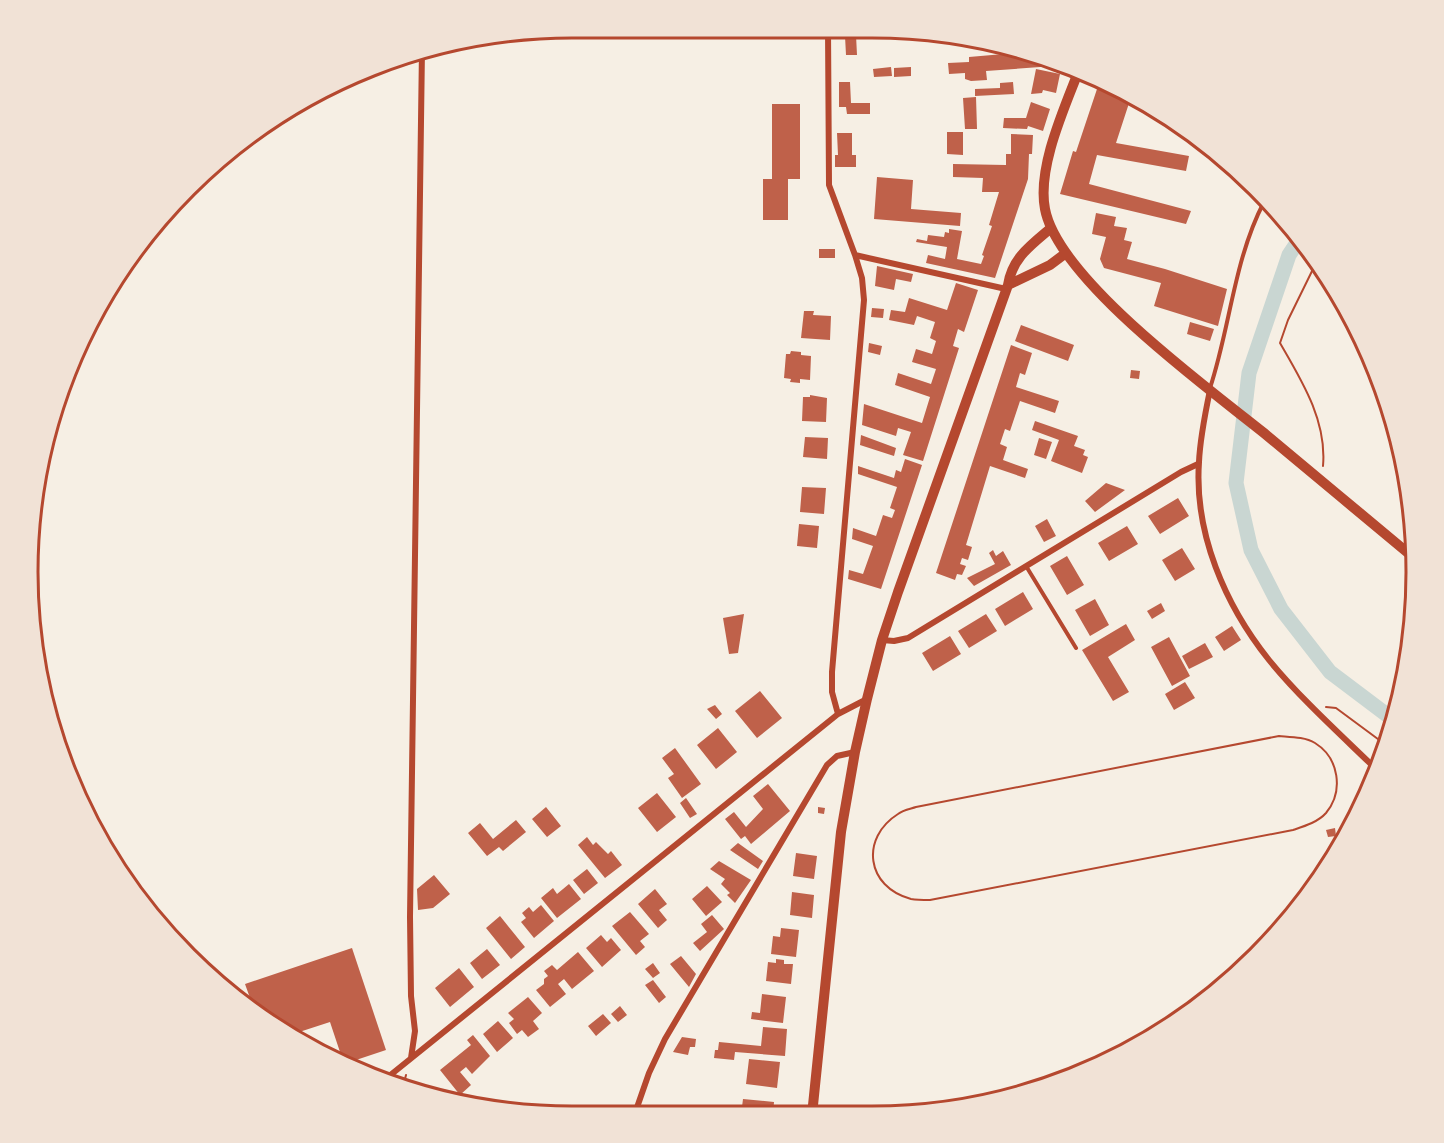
<svg xmlns="http://www.w3.org/2000/svg" width="1444" height="1143" font-family="'Archivo Narrow',sans-serif">
<style>
.lines{fill:none;stroke-linecap:round;stroke-linejoin:round}
.canal{stroke:#c9d6d2;stroke-width:15}
.building{fill:#bf614a}
.path{stroke:#b5482f;stroke-width:2}
.service{stroke:#b5482f;stroke-width:4}
.minor{stroke:#b5482f;stroke-width:6}
.secondary{stroke:#b5482f;stroke-width:10}
.rim{fill:none;stroke:#b5482f;stroke-width:3}
</style>
<rect width="100%" height="100%" fill="#f6efe4"/>
<g class="lines">
<!-- canal -->
<path class="canal" d="M1297 243 1289 255 1249 373 1236 483 1251 550 1281 609 1330 672 1395 721"/>
</g>
<!-- building -->
<path class="building" d="M872 28H908L925 32 872 35Z
M856 35 857 55H846L845 36Z
M959 38 979 42V44L959 43Z
M1028 52 1048 56 1068 65 986 71 987 80 971 81 965 79V73L949 74 948 63 969 62V57Z
M891 67 892 76 874 77 873 69Z
M911 67V76L894 77V68Z
M1036 69 1060 74 1056 93 1043 90 1042 93 1031 94Z
M1100 80 1132 94 1116 143 1189 156 1186 171 1097 155 1089 184 1191 211 1186 224 1060 194 1073 151 1076 152Z
M839 82H850L851 103H870V114H847L846 107H839Z
M1013 82 1014 94 975 96V89L1000 88V83Z
M976 97 977 129H965L963 98Z
M1031 102 1050 109 1043 131 1028 126 1027 129 1003 128 1004 118H1026Z
M772 104H800V179H788V220H763V179H772Z
M947 132H963V155L947 154Z
M837 133H852V155H856V167H835V155H838Z
M1011 134 1033 135 1032 154H1029L1028 179 995 278 926 263 928 255 945 259 947 247 916 242 917 239 927 241 928 235 944 237 945 232 949 233V229L962 231 957 259 981 264 984 256 982 255 992 226 989 225 999 192H982L983 178 953 177V164L1006 165V154H1011Z
M877 177 913 180 911 209 961 213 960 226 874 219Z
M1096 213 1116 217 1114 226 1127 228 1124 240 1132 242 1127 259 1165 269 1227 289 1218 326 1154 306 1161 283 1104 268 1100 259 1106 237 1092 234Z
M819 249H835V258H819Z
M877 266 913 274 911 282 896 279 894 290 875 286Z
M956 283 978 290 964 332 958 329 953 346 959 348 923 461 903 455 911 432 898 428 896 436 862 425 864 404 922 423 930 397 895 385 898 373 931 384 936 369 912 362 916 349 932 354 936 341 930 338 935 322 917 316 914 325 889 320 891 310 905 312 909 298 947 310Z
M872 308 884 309 883 318 871 317Z
M804 311H814L813 315 831 316 830 340 801 338Z
M1190 322 1214 329 1210 341 1187 334Z
M1021 325 1074 345 1068 361 1015 341Z
M869 343 882 346 880 355 868 352Z
M1011 345 1032 353 1025 375 1020 373 1016 387 1059 401 1055 413 1020 401 1010 431 1005 429 1000 444 1007 447 1003 460 1028 469 1025 478 990 466 966 545 972 547 968 560 962 558 960 564 966 566 962 575 957 574 955 580 936 573Z
M791 351 801 352V355L811 356 810 380 800 379V383L790 382 791 379 784 378 786 354H790Z
M1131 370 1140 371 1139 379 1130 378Z
M810 395 827 398 826 422 802 421 803 397H810Z
M1035 421 1078 436 1074 446 1085 450 1083 455 1088 457 1082 473 1051 461 1059 440 1032 430Z
M861 435 896 448 894 456 860 445Z
M805 437 828 438 827 459 803 457Z
M1039 438 1052 442 1046 459 1034 455Z
M905 459 922 465 881 589 848 579 849 570 863 574 873 546 852 539 853 528 876 536 883 515 892 518 895 510 890 508 897 487 858 474V466L894 478 896 470 901 472Z
M1106 483 1125 490 1095 512 1085 501Z
M802 487 826 488 824 514 800 512Z
M1178 498 1189 516 1160 534 1148 516Z
M1047 519 1056 536 1044 542 1035 526Z
M799 524 819 526 817 548 797 546Z
M1127 526 1138 544 1109 561 1098 543Z
M1182 548 1195 569 1175 581 1162 560Z
M993 550 996 556 1003 551 1011 565 974 586 967 578 995 564 989 553Z
M1067 556 1084 585 1067 595 1050 566Z
M1023 592 1033 609 1005 626 995 609Z
M1095 599 1109 625 1090 636 1075 610Z
M1161 603 1165 611 1152 619 1147 611Z
M744 614 738 653 729 654 723 618Z
M986 614 997 631 969 648 958 631Z
M1126 624 1135 640 1108 657 1129 692 1113 701 1082 650Z
M1232 626 1241 640 1224 651 1215 637Z
M950 636 961 654 933 671 922 653Z
M1169 637 1190 676 1172 686 1151 647Z
M1205 643 1213 657 1189 669 1182 656Z
M1185 682 1195 698 1174 710 1165 694Z
M760 691 782 718 757 738 735 711Z
M715 705 722 714 716 719 707 709Z
M718 728 737 752 716 769 697 745Z
M675 748 701 784 682 798 668 778 674 774 662 758Z
M768 784 790 811 751 844 745 836 741 839 725 819 734 812 746 827 763 809 753 796Z
M657 793 676 817 657 832 638 808Z
M686 798 697 814 690 818 680 803Z
M546 807 561 826 547 837 532 819Z
M818 807 825 808 824 814 818 813Z
M516 820 526 832 503 851 499 847 487 856 468 833 480 823 493 839Z
M1354 823 1348 833 1346 824Z
M1335 828 1336 836 1328 837 1326 830Z
M587 837 593 845 596 842 608 854 611 851 622 865 605 878 578 845Z
M738 843 763 861 758 869 730 850Z
M796 853 817 856 814 879 793 876Z
M719 861 751 880 735 903 727 895 730 893 721 884 725 879 710 869Z
M587 869 598 883 584 894 573 880Z
M434 875 450 894 433 908 418 910 417 889Z
M569 884 581 899 557 918 541 898 553 888 557 894Z
M707 886 722 902 706 916 692 899Z
M655 889 667 904 659 910 667 920 658 928 638 904Z
M792 892 814 895 812 918 790 915Z
M541 905 554 921 534 938 521 922 526 918 522 913 529 907 533 912Z
M630 912 649 934 640 941 645 947 636 955 612 926Z
M712 915 724 929 700 951 693 943 707 932 701 924Z
M500 916 525 947 511 959 486 928Z
M781 928 799 930 796 957 771 954 773 936 780 937Z
M601 935 607 942 611 938 621 950 602 967 586 948Z
M352 948 386 1050 344 1064 330 1022 290 1035 269 1024 255 1012 245 984Z
M487 949 500 965 482 979 470 963Z
M578 952 594 971 572 989 564 979 558 984 566 994 550 1007 536 990 544 984V979L548 976 544 971 552 965 557 970Z
M681 956 696 974 689 987 670 964Z
M776 959 784 960V964H793L791 984 766 981 768 962 776 963Z
M653 963 660 973 653 978 645 969Z
M459 968 474 987 450 1007 435 988Z
M653 980 666 997 659 1003 645 985Z
M762 994 786 997 783 1023 751 1019 752 1012 760 1013Z
M528 997 542 1013 533 1021 539 1029 528 1037 522 1030 517 1034 509 1023 514 1019 508 1013Z
M620 1006 627 1015 618 1022 611 1014Z
M603 1014 611 1023 596 1036 588 1026Z
M498 1021 513 1038 497 1052 483 1034Z
M763 1027 787 1029 785 1056 735 1052 734 1060 714 1058 715 1050H718L719 1042 761 1046Z
M473 1035 490 1056 472 1074 466 1067 460 1072 471 1085 460 1095 440 1070 471 1045 467 1040Z
M682 1037 696 1039 695 1047H690L688 1055 673 1052Z
M749 1059 780 1062 777 1088 746 1084Z
M479 1097 487 1108 469 1106Z
M743 1099 774 1102 773 1115H741Z"/>
<g class="lines">
<!-- path -->
<path class="path" d="M1315 265 1288 320 1280 343C1302 381 1327 421 1323 466
M1326 707 1336 708 1386 745
M1279 736C1291 737 1305 737 1315 743 1339 758 1344 791 1326 813 1318 822 1305 826 1293 830L930 900C924 900 917 900 911 899 866 887 860 838 898 814 903 810 910 809 916 807Z
M403 1087 406 1075"/>
<!-- service -->
<path class="service" d="M1210 388C1230 328 1234 259 1264 202
M1026 566 1076 648"/>
<!-- minor -->
<path class="minor" d="M828 28 829 185 855 255 862 278 864 300 832 672V692L838 714
M855 255 1006 289
M1210 390C1205 414 1200 438 1199 462 1194 533 1225 605 1269 660 1301 699 1340 734 1377 770
M882 640 894 641 908 638 1181 472 1198 464
M411 1058 415 1031 411 996 410 917 422 49
M383 1081 838 714 867 699
M634 1116 649 1073 665 1039 827 765 837 756 855 752"/>
<!-- secondary -->
<path class="secondary" d="M1079 70C1064 109 1037 168 1045 209 1058 279 1208 388 1264 433 1314 475 1364 516 1414 558
M1008 285 1050 265 1066 253
M812 1115 841 832 855 752 867 699 882 640 898 592 1008 285C1012 258 1031 245 1051 228"/>
</g>
<!-- crop -->
<path d="M0 0H1444V1143H0ZM572 38H872A534 534 0 0 1 1406 572V572A534 534 0 0 1 872 1106H572A534 534 0 0 1 38 572V572A534 534 0 0 1 572 38Z" fill="#f1e2d6" fill-rule="evenodd"/>
<path class="rim" d="M572 38H872A534 534 0 0 1 1406 572V572A534 534 0 0 1 872 1106H572A534 534 0 0 1 38 572V572A534 534 0 0 1 572 38Z"/>
</svg>
